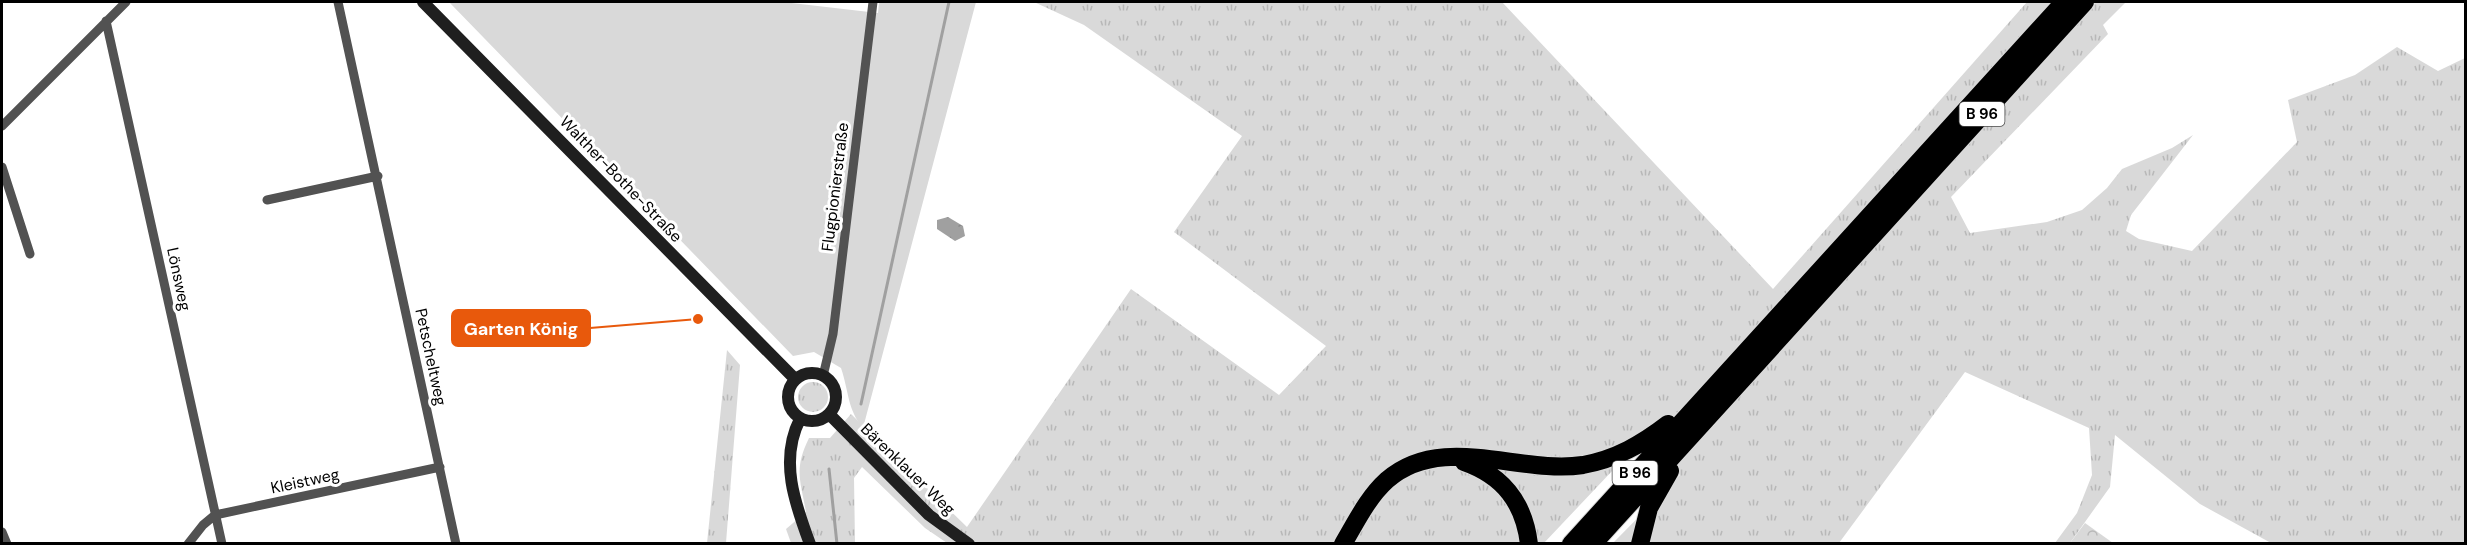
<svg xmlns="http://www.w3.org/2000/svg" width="2467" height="545" font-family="'DM Sans',sans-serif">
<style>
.grass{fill:url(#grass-tufts)}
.forest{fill:url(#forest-crowns)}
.green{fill:#d9d9d9}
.water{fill:url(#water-ripples)}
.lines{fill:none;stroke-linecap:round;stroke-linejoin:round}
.stream{stroke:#a0a0a0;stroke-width:3}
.highway-casing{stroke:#dbdbdb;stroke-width:20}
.street{stroke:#525252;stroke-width:9}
.secondary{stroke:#1f1f1f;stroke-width:12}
.highway{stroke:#000;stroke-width:18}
.labels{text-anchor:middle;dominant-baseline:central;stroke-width:6;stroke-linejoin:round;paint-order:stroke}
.shield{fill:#fff;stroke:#4c4c4c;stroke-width:1.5}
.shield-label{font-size:15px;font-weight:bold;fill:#000}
.street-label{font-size:16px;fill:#000;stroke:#fff}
.leader{fill:none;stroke:#e8590c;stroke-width:2}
.callout-dot{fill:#e8590c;stroke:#fff;stroke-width:2}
.callout{fill:#e8590c;stroke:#e8590c;stroke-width:2}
.callout-label{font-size:18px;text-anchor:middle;font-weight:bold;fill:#fff}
</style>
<defs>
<pattern id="grass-tufts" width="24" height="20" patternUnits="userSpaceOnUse" patternTransform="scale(1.5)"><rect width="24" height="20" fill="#d9d9d9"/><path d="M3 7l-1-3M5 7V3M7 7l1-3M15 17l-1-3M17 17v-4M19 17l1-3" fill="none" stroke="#b8b8b8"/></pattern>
<pattern id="forest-crowns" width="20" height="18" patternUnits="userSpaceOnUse" patternTransform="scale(1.5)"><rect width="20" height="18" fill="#d9d9d9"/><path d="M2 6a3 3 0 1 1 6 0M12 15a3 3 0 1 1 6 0" fill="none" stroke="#b8b8b8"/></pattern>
<pattern id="water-ripples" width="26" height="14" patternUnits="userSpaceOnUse" patternTransform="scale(1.5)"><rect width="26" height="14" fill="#a0a0a0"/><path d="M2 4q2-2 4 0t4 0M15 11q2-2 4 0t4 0" fill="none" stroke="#888"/></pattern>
</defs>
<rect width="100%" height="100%" fill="#fff"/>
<!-- grass -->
<path class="grass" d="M1034 2H1502L1773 289 2027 2H2126L2103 25 2108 34 1951 197 1970 233 2047 222 2082 210 2107 188 2122 169 2172 148 2193 135 2131 215 2126 231 2139 239 2192 251 2297 142 2288 100 2355 75 2397 47 2438 71 2465 58V543H2271L2200 504 2115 435 2110 487 2070 543H2055L2077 513 2092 475 2089 428 1965 372 1839 543H1613L1680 475 1638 435 1613 470 1544 543H947L925 528 862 467 854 478 855 543H791L786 529 806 512C800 479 794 469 809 438H830L851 414 967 527 1131 289 1279 395 1326 346 1174 232 1242 136 1084 25Z
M727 350 740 365 726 543H707Z
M798 397a15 15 0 1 1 30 0a15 15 0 1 1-30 0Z"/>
<!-- forest -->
<path class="forest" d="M2085 523 2113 543H2070Z"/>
<!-- green -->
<path class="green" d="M449 2H783L878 13 879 2H976L863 428C847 409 849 391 841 368L814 352 793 356Z"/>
<!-- water -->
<path class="water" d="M948 217 963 226 965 236 955 241 937 229V220Z"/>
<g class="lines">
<!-- stream -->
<path class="stream" d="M861 404 949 2
M829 469 837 544"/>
<!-- highway casing -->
<g class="highway-casing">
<path id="highway" d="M1464 462C1504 476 1524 503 1529 544
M1343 544C1356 522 1368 497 1387 480 1442 432 1520 475 1583 465 1616 459 1642 444 1668 424
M1571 544 2064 2
M1593 544 2085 2
M1640 544 1649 508 1670 471"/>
</g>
<!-- street -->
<path class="street" d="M338 2 456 544
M106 21 222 544
M2 126 126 2
M2 167 30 254
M267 200 378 176
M823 376 833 334 873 2
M2 532 7 544
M188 544 203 525 215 515 440 467"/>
<!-- secondary -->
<path class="secondary" d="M423 2 795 379
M788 397a24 24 0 1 1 48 0a24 24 0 1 1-48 0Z
M829 414 929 515 969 544
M800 419C779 460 795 504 810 544"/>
<!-- highway -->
<use href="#highway" class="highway"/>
</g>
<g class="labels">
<!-- shield labels -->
<g class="shield">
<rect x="1959.5" y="102" width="45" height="24" rx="4.5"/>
<rect x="1612.5" y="461" width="45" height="24" rx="4.5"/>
</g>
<g class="shield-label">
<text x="1982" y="114">B 96</text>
<text x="1635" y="473">B 96</text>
</g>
<!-- street labels -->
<g class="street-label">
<text transform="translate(621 179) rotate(46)">Walther-Bothe-Straße</text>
<text transform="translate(835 187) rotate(-83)">Flugpionierstraße</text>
<text transform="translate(179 279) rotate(78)">Lönsweg</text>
<text transform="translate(431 357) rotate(78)">Petscheltweg</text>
<text transform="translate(908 469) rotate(44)">Bärenklauer Weg</text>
<text transform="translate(305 481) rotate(-12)">Kleistweg</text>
</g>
</g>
<!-- callouts -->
<path class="leader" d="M698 319L590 328"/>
<circle class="callout-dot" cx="698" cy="319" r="6"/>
<rect class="callout" x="452" y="310" width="138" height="36" rx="6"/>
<g class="callout-label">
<text x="521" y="335">Garten König</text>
</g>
<!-- border -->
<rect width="2467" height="545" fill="none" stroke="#000000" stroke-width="6"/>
</svg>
